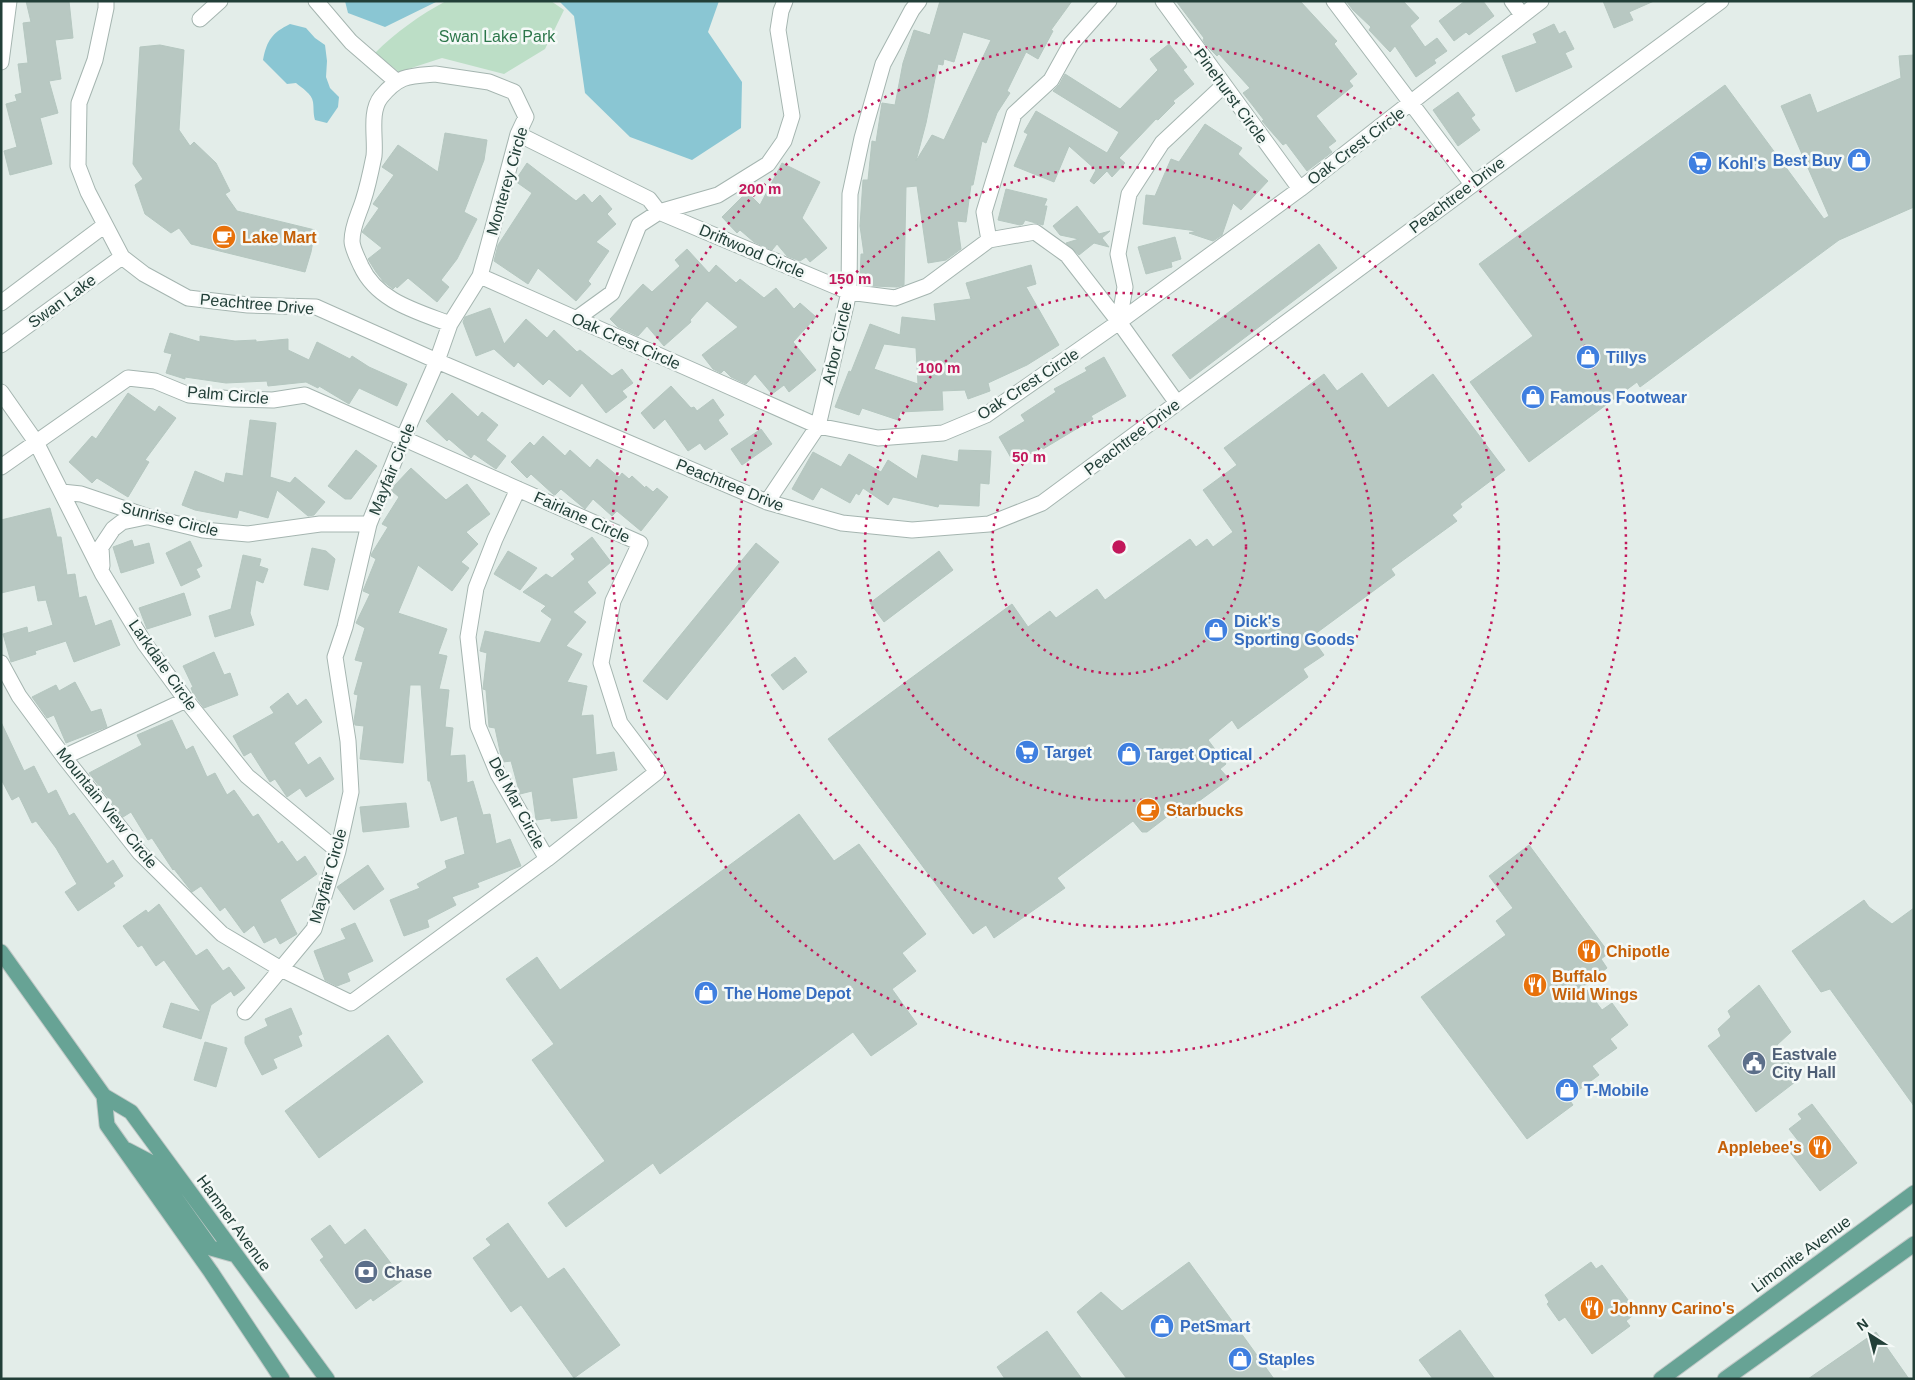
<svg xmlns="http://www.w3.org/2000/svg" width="1915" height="1380" font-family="Helvetica,sans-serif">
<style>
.green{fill:#bcdec6}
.water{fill:#8ac6d3}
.building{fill:#b8c8c2;stroke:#b5c7c0;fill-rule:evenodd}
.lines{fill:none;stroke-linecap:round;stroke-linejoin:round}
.minor-casing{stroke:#a5b5b0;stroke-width:17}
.primary-casing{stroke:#c1c9c7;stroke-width:17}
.minor{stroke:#fff;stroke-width:15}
.primary{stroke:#67a395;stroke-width:15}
.ring{fill:none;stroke:#c2185b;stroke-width:2.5;stroke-dasharray:2.5 5}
.labels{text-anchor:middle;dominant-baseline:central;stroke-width:5;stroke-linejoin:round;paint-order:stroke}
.park-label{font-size:16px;fill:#2c764a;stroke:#f4f9f7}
.street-label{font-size:16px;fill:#223f38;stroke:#f4f9f7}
.shop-label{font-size:16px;font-weight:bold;fill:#366cbe;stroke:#f4f9f7;text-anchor:start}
.food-label{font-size:16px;font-weight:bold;fill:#c56008;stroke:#f4f9f7;text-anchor:start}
.service-label{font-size:16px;font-weight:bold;fill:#4e5e75;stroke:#f4f9f7;text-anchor:start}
.centre{fill:#c2185b;stroke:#f4f9f7;stroke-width:2.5}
.ring-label{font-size:15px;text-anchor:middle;font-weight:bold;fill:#c2185b;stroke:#f4f9f7;stroke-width:5;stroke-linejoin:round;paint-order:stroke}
</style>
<rect width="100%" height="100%" fill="#e3ede9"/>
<!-- green -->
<path class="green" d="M446 1H551L564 10 545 49 504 74 442 58 399 72 375 53C396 32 420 15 446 1Z"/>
<!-- water -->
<path class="water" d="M345 1H438L385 27 348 13Z
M559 1H719L708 32 742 82 741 128 692 160 630 137 585 93 574 16Z
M290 24 306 28 315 38 325 45 327 61 326 77 330 88 339 97 338 107 327 123 315 120C313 113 314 109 313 102 312 94 302 88 296 83L287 84 263 60C267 40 272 33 290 24Z"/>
<!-- building -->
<path class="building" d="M26 1H69L73 38 55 40 61 79 49 81 58 113 40 118 52 164 10 175 4 151 17 147 6 104 17 101 15 95 22 93 18 64 28 63 23 23 31 22Z
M940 1H1072L1051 30 1053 31 1038 59 1026 52 1007 91 1010 93 997 113 986 143 982 141 973 185H971L966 222 957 221 961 249 946 260 928 263 917 186 906 187 904 285 897 287 873 286V279H860L861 254H864L860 226 863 180H868L872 141 876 142 882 103 895 105 903 63 914 30 930 35ZM963 32 991 40 944 140 932 135 916 161 926 123 938 64 943 65 944 59 954 62Z
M1176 1H1300L1337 41 1334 44 1357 74 1349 81 1353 86 1316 116 1336 141 1328 147 1332 152 1307 171 1286 143 1283 145 1262 121 1264 120 1243 93 1250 88 1219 54 1217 56 1206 45 1203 40 1204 38Z
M1346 1H1403L1419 18 1410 26 1425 47 1437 38 1447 51 1434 60 1436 63 1416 77 1395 46 1390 52 1369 30 1371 27 1353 10Z
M1465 1H1483L1494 16 1469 35 1466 32 1454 41 1439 21Z
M1603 1H1654L1629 12 1633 20 1614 28Z
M1554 24 1559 34 1565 31 1574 49 1565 53 1572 67 1516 92 1502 56 1537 43 1533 34Z
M1169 44 1187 67 1183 70 1194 84 1173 101 1175 103 1158 120 1156 119 1119 158 1125 163 1112 177 1107 171 1094 184 1090 181 1096 170 1069 146 1054 182 1014 166 1028 134 1024 132 1036 111 1107 153 1119 132 1053 91 1059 85 1065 74 1120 109 1158 70 1150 59Z
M160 45 184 50 179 130 190 146 194 142 216 163 230 191 225 194 237 211 315 230 311 252 305 272 191 244 179 228 171 233 145 214 135 185 143 179 133 164 140 47Z
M1914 55V207L1839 240 1640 387 1637 382 1529 462 1470 382 1533 336 1479 264 1725 85 1824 219 1829 216 1781 106 1810 94 1817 113 1901 78 1899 56Z
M1458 92 1475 115 1471 118 1480 130 1458 146 1433 110Z
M1205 124 1242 148 1238 154 1268 181 1241 210 1233 203 1222 235 1213 241 1189 233 1197 231 1143 224 1146 195 1155 196 1171 159 1179 162Z
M445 133 487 140 484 160 464 212 477 219 457 259 441 280 449 287 437 302 408 278 397 288 396 286 393 289 383 281 376 272 368 259 382 248 362 232 379 208 373 204 394 175 382 167 398 145 438 172Z
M527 163 576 201 584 194 592 203 600 195 612 209 607 214 616 224 596 242 609 251 588 281 591 284 576 301 538 268 528 284 494 261 498 245 532 193 515 181Z
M782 163 820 182 802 218 827 248 810 262 806 257 800 261 787 256 777 244 772 250 754 242 740 230 737 233 722 217 747 192 760 205Z
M1006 189 1047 199 1044 206H1047L1043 225 1025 220 1023 224 1020 225 998 220Z
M1077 206 1099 234 1110 231 1102 238 1109 247 1094 243 1079 255 1066 243 1079 239 1060 235 1053 226Z
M1175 237 1181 259 1171 262 1172 267 1146 274 1138 247Z
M1319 244 1337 268 1190 379 1172 355Z
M687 249 709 273 716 265 736 283 740 279 764 298 776 288 794 309 800 303 816 317 793 342 816 370 789 392 784 385 772 394 755 374 746 384 731 377 724 370 721 373 713 369 702 355 738 327 707 301 690 320 691 322 664 346 647 326 638 336 618 327 610 319 643 284 652 292 680 266 675 260Z
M1031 265 1036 284 1026 287 1059 345 1027 365 988 383 990 391 968 399 965 390 942 391 943 410 900 412 898 420 862 408 859 415 835 407 849 371 851 372 870 324 900 335 902 317 936 321 934 304 971 299 966 283ZM884 344 916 348 918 384 874 369Z
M490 308 504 344 526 319 547 338 554 330 577 352 580 350 612 376 622 369 633 383 622 391 627 397 606 413 582 383 570 397 549 379 543 385 518 362 514 367 494 349 476 356 463 322 465 317Z
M170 333 200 342V336L235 341 256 340V342L288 339V350L309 360 317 342 350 359 352 356 369 367 407 384 397 406 359 388 349 404 319 386 318 388 306 382 268 386 267 381 226 383 185 377V379L166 373 172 354 164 352Z
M1104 357 1126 396 1091 416 1093 419 1043 449 1042 447 1014 463 999 437 1025 421 1021 415 1056 392 1054 389 1087 371 1085 368Z
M1362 373 1388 408 1433 374 1505 470 1460 504 1462 507 1452 515 1457 521 1391 569 1395 575 1311 637 1324 655 1303 669 1308 677 1238 729 1232 720 1208 740 1226 764 1220 769 1229 779 1176 818 1173 812 1147 832H1142L1133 821 1057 878 1065 888 994 938 986 925 973 934 828 739 1012 604 1028 627 1050 611 1056 618 1097 589 1105 600 1190 539 1196 547 1207 539 1213 547 1233 532 1203 490 1237 465 1224 448 1324 374 1337 391Z
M671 386 691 408 694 407 697 411 713 399 724 415 718 420 728 434 705 450 700 443 688 451 665 419 654 429 641 413Z
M128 393 155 412 159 406 176 418 145 460 149 462 128 497 97 478 92 483 69 462 92 436 96 439Z
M452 393 478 417 482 412 498 425 486 440 506 456 496 469 474 454 471 458 449 439 447 441 426 421Z
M250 420 276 423 270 477 290 483 295 477 325 502 314 515 308 516 277 490 268 518 239 510 237 518 195 510 182 505 195 471 224 483 226 473 243 476Z
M761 429 772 444 742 465 731 449Z
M543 436 565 456 570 450 590 468 597 459 619 477 622 473 629 479 632 476 645 488 646 486 653 492 657 488 668 497 641 531 617 511 612 516 593 499 585 509 561 489 555 495 553 494 531 474 527 478 511 462 530 442 534 446Z
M356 450 377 466 351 499H345L328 486Z
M959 450 991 451 989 484 980 483 979 506 939 504 938 507 893 497 888 505 863 488 859 495 856 493 850 503 821 487 813 500 792 489 813 452 841 467 849 454 881 472 888 460 917 479 922 455 958 462Z
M411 468 446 500 467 484 490 514 466 532 478 544 461 562 469 568 452 591 418 565 398 613 447 629 438 654 447 656 439 689 449 690 445 727 453 728 450 756 465 755 467 783 473 781 483 815 490 814 496 844 510 839 521 866 477 883 479 887 452 897 456 905 427 920 429 927 404 936 390 900 420 888 417 884 447 868 445 861 465 854 457 816 441 821 430 781H428L421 685H410L403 763 360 759 364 726 355 725 354 721 358 695 354 694 363 662 355 660 365 628 356 623 370 594 363 591 376 559 371 556 372 553 388 527 382 524 399 497 392 491 395 485Z
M50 508 57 537H61L67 575 75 574 79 598 86 596 95 626 111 620 120 645 74 662 66 641 35 651 36 654 11 662 3 634 27 627 28 633 53 625 46 600 38 601 35 585 1 593V520Z
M592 537 611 562 587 582 596 593 573 612 586 622 566 646 582 654 567 682 587 686 581 716 593 715 596 755 614 752 617 770 572 778 577 818 551 821V818L536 820 532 791 520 794 511 761 503 762 501 756 495 728 489 727 486 690 483 689 487 653 480 651 485 631 540 643 552 619 541 611 546 606 523 592 546 574 552 578 575 559 571 554Z
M132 540 134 547 149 543 154 563 121 573 113 547Z
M190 541 202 566 196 569 200 577 181 586 166 553Z
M756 543 779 562 667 700 643 681Z
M312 548 326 551 335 559 328 590 304 585Z
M508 551 537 568 520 590 494 574Z
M939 551 953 570 884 622 870 603Z
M243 555 261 559 259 566 268 569 263 583 256 580 250 613 254 625 215 637 209 616 231 609Z
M184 593 191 615 147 629 139 608Z
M214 652 224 675 230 673 238 695 204 708 193 693 191 688 193 687 183 666Z
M795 657 807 672 783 690 771 675Z
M75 682 91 712 101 709 107 727 66 743 54 715 47 718 32 697 56 685 59 691Z
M288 693 297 706 306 699 322 722 294 743 308 765 320 757 334 779 306 797 300 788 287 797 275 779 270 782 251 752 244 756 233 736 274 713 270 707Z
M172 720 186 750 193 746 207 777 215 773 227 795 234 790 253 817 258 814 278 844 282 841 297 862 305 856 317 874 280 900 297 934 280 944 276 937 264 943 254 925 244 933 225 907 220 911 201 886 192 892 174 869 173 870 152 838 148 840 131 812 123 817 89 773 142 745 137 735Z
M1 722 24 771 34 766 48 794 56 790 69 816 74 813 107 864 113 860 123 876 113 883 115 886 78 911 65 892 77 884 56 848 36 821 32 823 19 796 12 800 1 779Z
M406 803 409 827 363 832 360 807Z
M799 814 834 861 859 844 926 934 902 953 916 971 892 989 917 1024 871 1056 853 1032 660 1174 653 1163 566 1227 548 1203 605 1161 532 1060 554 1044 506 979 537 957 560 990Z
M1529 845 1609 953 1601 959 1607 968 1584 986 1602 1010 1612 1003 1628 1025 1610 1039 1617 1048 1592 1066 1599 1075 1568 1098 1573 1105 1527 1139 1421 997 1506 935 1496 921 1513 908 1489 876Z
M368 865 384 889 354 910 337 887Z
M1864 900 1869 907 1892 924 1914 908V1106L1830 989 1821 992 1792 951Z
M159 904 196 956 207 949 223 971 229 967 245 988 234 996 231 991 211 1005 201 1039 163 1027 171 1003 201 1012 164 960 156 966 142 945 138 947 123 926 146 910 148 913Z
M355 923 373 961 347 973 350 981 337 986 325 980 314 951 346 939 341 929Z
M1759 985 1791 1032 1777 1045 1799 1079 1756 1112 1708 1046 1721 1036 1718 1029 1731 1017 1728 1011Z
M291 1008 302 1034 298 1036 302 1046 273 1059 277 1068 262 1075 245 1043V1037L268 1026 265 1019Z
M388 1035 423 1082 319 1158 285 1111Z
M205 1042 227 1048 216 1087 194 1080Z
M1812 1104 1857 1163 1820 1191 1789 1151 1800 1143 1789 1129 1802 1119 1798 1114Z
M508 1223 548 1279 564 1268 620 1345 574 1378 521 1305 511 1312 473 1258 491 1245 486 1239Z
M330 1225 345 1245 365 1229 393 1266 398 1265 407 1277 373 1301 371 1298 356 1309 320 1260 324 1257 311 1239Z
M1189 1262 1246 1340 1274 1379H1127L1077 1312 1101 1292 1122 1311Z
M1591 1262 1596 1269 1602 1265 1637 1312 1626 1321 1630 1326 1592 1354 1565 1317 1559 1321 1547 1304 1549 1302 1545 1295Z
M1460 1330 1495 1379H1433L1419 1360Z
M1047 1331 1082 1379H1005L997 1367Z
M1876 1332 1909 1379H1808Z"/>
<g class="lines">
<!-- minor casing -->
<g class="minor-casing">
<path id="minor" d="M106 1V8L95 60 79 103 78 166 88 192 122 257 144 274 188 298 248 305 316 307 437 361 767 502 842 523 912 530 989 524 1042 503 1721 1
M316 1 351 42 396 81
M1163 1 1300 189
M1334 1 1472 184
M1512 1 1522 15
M200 19 220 1
M1 62 9 1
M435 74 489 82 514 92 526 117 518 134 480 276 450 324C416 311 377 301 361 266 358 259 352 248 352 241 352 226 359 214 363 201 368 186 371 171 374 156 376 138 369 112 381 97 399 75 409 76 435 74Z
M518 134 649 199 659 212 849 292 895 298 927 286 989 240 1035 232 1067 255 1119 322 1177 403
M989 240 984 212 1014 114 1051 80 1071 44 1109 1
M480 276 818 426 878 438 943 433 986 415 1119 322 1300 189 1541 1
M1 303 105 225
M576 319 612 293 639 225 659 212 718 195 768 164 784 141 792 116 778 30 781 11 785 1
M1119 322 1125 287 1118 254 1129 194 1162 143 1223 86
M1 345 122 257
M1 392 36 442 102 573 145 644 186 700 247 776 338 851
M1 467 128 378 155 381 189 395 233 399 273 400 305 395 640 543 613 601 601 663 620 723 657 772 547 859 351 1003 281 969 222 934 140 853 64 757 19 696 1 663
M518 489 495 539 476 588 468 637 478 726 498 774 547 859
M62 492 81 494 149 517 203 530 248 534 320 524H369
M767 502 818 426 849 292 850 194 862 138 883 64 912 10 919 1
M102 566 101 547 113 529 122 522 146 517
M64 757 186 700
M245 1012 314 929 338 851 351 792 348 741 335 657 345 627 369 524 403 439 437 361 450 324"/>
</g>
<!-- primary casing -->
<g class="primary-casing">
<path id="primary" d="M1 952 104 1096 131 1112 327 1379
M104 1096 107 1125 211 1272 282 1379
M127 1150 150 1162 211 1248 236 1255
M1661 1379 1914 1193
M1725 1379 1914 1244"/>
</g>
<!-- minor -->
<use href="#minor" class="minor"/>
<!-- primary -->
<use href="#primary" class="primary"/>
</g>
<!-- distance rings -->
<g class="ring">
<circle cx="1119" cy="547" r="127"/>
<circle cx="1119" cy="547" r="254"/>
<circle cx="1119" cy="547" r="380"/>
<circle cx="1119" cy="547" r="507"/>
</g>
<!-- icons -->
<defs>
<g id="shop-disc" transform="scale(1.25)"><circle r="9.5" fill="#3f7fe0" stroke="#f4f9f7"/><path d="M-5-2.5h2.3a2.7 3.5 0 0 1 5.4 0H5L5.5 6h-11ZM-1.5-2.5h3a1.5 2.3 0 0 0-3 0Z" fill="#fff"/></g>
<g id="supermarket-disc" transform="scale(1.25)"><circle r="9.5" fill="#3f7fe0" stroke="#f4f9f7"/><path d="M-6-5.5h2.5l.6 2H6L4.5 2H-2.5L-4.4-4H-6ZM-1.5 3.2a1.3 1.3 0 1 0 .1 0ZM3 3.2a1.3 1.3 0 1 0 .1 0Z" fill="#fff"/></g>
<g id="cafe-disc" transform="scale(1.25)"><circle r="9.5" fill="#e8710a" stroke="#f4f9f7"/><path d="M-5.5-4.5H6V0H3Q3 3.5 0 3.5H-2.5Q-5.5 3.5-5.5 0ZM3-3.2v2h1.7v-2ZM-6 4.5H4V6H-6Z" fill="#fff"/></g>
<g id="restaurant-disc" transform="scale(1.25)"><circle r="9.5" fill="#e8710a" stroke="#f4f9f7"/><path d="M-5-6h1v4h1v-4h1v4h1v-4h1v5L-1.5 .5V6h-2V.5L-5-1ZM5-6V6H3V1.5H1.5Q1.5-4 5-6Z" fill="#fff"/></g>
<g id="civic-disc" transform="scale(1.25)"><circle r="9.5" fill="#5c6f8a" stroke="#f4f9f7"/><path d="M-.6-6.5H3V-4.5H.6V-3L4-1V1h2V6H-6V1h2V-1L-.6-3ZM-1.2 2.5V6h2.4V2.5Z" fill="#fff"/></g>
<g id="bank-disc" transform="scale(1.25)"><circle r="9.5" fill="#5c6f8a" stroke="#f4f9f7"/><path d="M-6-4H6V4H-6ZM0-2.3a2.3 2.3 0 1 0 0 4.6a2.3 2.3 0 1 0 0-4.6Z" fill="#fff"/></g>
</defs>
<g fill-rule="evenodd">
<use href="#shop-disc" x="1859" y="160"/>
<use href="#supermarket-disc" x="1700" y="163"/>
<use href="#cafe-disc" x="224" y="237"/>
<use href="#shop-disc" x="1588" y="357"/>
<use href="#shop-disc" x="1533" y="397"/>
<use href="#shop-disc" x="1216" y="630"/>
<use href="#supermarket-disc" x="1027" y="752"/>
<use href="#shop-disc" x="1129" y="754"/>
<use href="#cafe-disc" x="1148" y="810"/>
<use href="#restaurant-disc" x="1589" y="951"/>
<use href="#restaurant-disc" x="1535" y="985"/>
<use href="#shop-disc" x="706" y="993"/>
<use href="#civic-disc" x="1754" y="1063"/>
<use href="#shop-disc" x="1567" y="1090"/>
<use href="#restaurant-disc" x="1820" y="1147"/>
<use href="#bank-disc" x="366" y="1272"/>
<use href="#restaurant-disc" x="1592" y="1308"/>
<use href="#shop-disc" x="1162" y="1326"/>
<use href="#shop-disc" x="1240" y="1359"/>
</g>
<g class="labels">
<!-- park labels -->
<g class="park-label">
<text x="497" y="36">Swan Lake Park</text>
</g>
<!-- street labels -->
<g class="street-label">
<text transform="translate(1231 96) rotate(54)">Pinehurst Circle</text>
<text transform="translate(1356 146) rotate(-37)">Oak Crest Circle</text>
<text transform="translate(507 181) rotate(-74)">Monterey Circle</text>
<text transform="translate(1457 195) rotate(-37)">Peachtree Drive</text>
<text transform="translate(752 251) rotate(23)">Driftwood Circle</text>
<text transform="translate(62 301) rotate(-36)">Swan Lake</text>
<text transform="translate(257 304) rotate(5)">Peachtree Drive</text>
<text transform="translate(626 341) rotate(24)">Oak Crest Circle</text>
<text transform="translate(837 343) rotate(-77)">Arbor Circle</text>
<text transform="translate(1028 384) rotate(-33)">Oak Crest Circle</text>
<text transform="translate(228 395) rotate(5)">Palm Circle</text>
<text transform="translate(1132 437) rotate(-37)">Peachtree Drive</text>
<text transform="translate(392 469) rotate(-68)">Mayfair Circle</text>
<text transform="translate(730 485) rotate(22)">Peachtree Drive</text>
<text transform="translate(582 517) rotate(24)">Fairlane Circle</text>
<text transform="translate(170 519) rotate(14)">Sunrise Circle</text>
<text transform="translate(163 665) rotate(55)">Larkdale Circle</text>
<text transform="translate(517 803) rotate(62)">Del Mar Circle</text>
<text transform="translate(107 808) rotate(51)">Mountain View Circle</text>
<text transform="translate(328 876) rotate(-74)">Mayfair Circle</text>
<text transform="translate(234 1223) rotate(54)">Hamner Avenue</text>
<text transform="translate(1801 1254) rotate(-36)">Limonite Avenue</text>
</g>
<!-- shop labels -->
<g class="shop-label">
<text x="1842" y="160" text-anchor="end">Best Buy</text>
<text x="1718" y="163">Kohl's</text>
<text x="1606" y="357">Tillys</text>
<text x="1550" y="397">Famous Footwear</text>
<text x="1234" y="621">Dick's<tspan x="1234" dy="18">Sporting Goods</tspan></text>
<text x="1044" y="752">Target</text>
<text x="1146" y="754">Target Optical</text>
<text x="724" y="993">The Home Depot</text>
<text x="1584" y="1090">T-Mobile</text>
<text x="1180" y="1326">PetSmart</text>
<text x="1258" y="1359">Staples</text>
</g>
<!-- food labels -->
<g class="food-label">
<text x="242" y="237">Lake Mart</text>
<text x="1166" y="810">Starbucks</text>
<text x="1606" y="951">Chipotle</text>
<text x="1552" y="976">Buffalo<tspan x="1552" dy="18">Wild Wings</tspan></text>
<text x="1802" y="1147" text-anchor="end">Applebee's</text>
<text x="1610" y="1308">Johnny Carino's</text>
</g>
<!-- service labels -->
<g class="service-label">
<text x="1772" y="1054">Eastvale<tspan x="1772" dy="18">City Hall</tspan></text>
<text x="384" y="1272">Chase</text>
</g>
</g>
<circle cx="1119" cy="547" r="8" class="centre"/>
<g class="ring-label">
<text x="760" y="194">200 m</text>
<text x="850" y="284">150 m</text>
<text x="939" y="373">100 m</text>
<text x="1029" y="462">50 m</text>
</g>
<!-- border -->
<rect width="1915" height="1380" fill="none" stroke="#223f38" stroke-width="5"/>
<!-- north arrow -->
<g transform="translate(1870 1335) rotate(324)" stroke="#f4f9f7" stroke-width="4" paint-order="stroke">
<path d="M0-4L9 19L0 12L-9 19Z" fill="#223f38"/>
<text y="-8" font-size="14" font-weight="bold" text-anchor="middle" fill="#223f38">N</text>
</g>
</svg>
